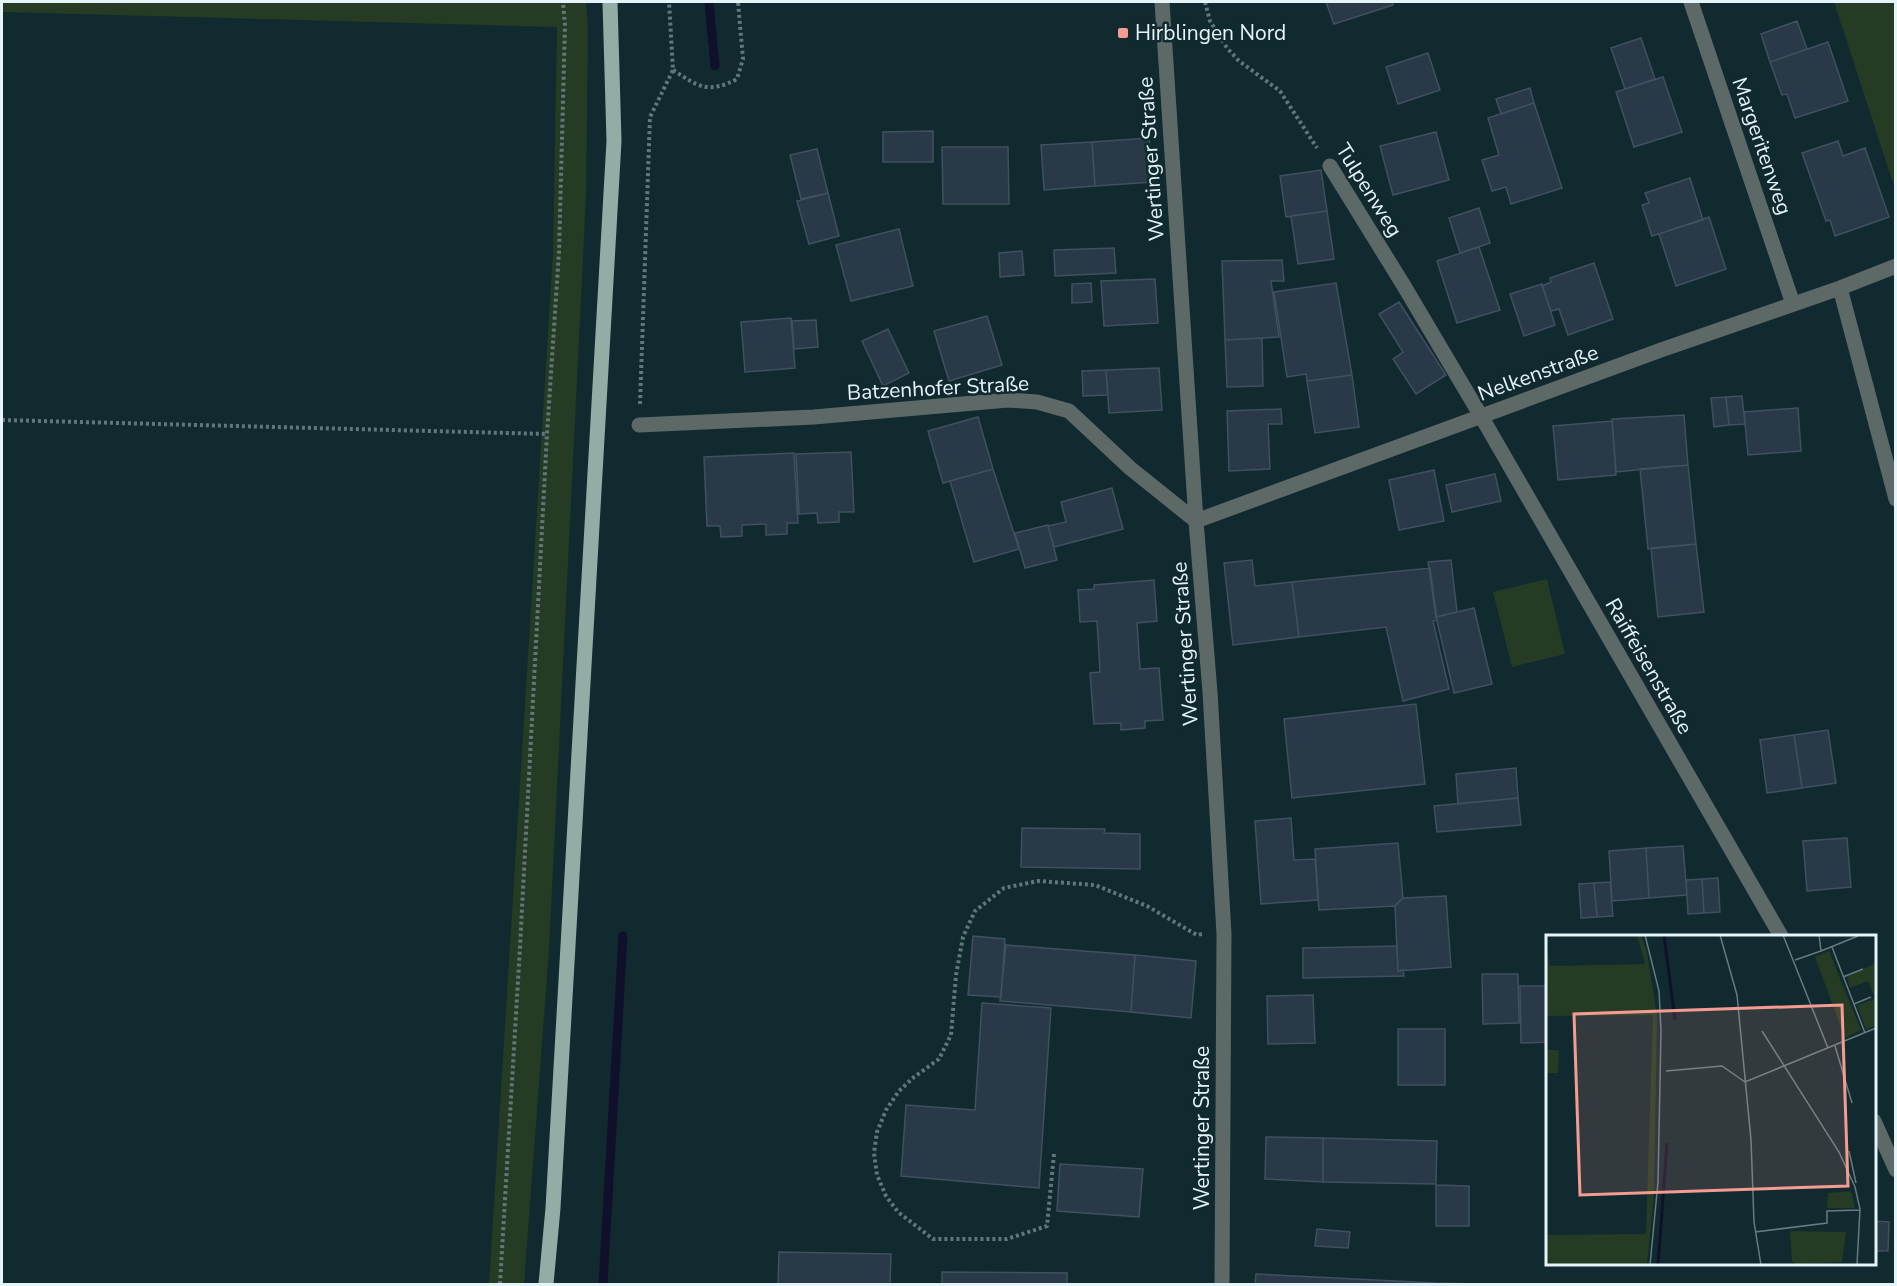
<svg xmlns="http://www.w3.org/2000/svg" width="1897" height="1286" font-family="'Nunito Sans',sans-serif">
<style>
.green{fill:#253b24}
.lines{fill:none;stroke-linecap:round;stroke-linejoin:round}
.stream{stroke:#11102a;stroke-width:9}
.building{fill:#293947;stroke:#405060;stroke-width:1.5}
.path{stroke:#61777c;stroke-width:4;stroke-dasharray:3 3;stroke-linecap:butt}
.minor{stroke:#5d6966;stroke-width:15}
.major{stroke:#93aca5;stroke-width:15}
.poi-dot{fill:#f59c92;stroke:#102a30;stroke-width:2}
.labels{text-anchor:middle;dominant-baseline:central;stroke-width:5;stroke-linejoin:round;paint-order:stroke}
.poi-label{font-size:21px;fill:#e5f4f8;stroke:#102a30;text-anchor:start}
.street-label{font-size:21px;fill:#e5f4f8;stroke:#102a30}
.inset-river{fill:none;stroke:#11102a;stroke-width:3}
.inset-road{fill:none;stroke:#657b80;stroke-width:1.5}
.view{fill:#f59c92;fill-opacity:0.15;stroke:#f59c92;stroke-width:3}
.inset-edge{fill:none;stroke:#e5f4f8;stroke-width:3}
</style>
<rect width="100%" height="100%" fill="#102a30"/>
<!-- green -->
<path class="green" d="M2 2H586L588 28 586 196 549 950 524 1284H489L553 252 557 27 2 12Z
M1834 2H1895V189Z
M1547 579 1565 654 1512 667 1493 592Z"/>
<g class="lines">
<!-- stream -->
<path class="stream" d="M709 2 715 66
M603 1284 623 936"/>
</g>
<!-- building -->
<path class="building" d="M1326 2H1392L1393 5 1334 24Z
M1797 21 1807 49 1770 62 1761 34Z
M1641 38 1655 79 1625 89 1611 48Z
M1828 42 1848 101 1795 118 1787 94 1782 95 1770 62Z
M1428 53 1440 90 1398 104 1386 67Z
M1663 77 1682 132 1634 147 1616 92Z
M1530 88 1534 103 1501 114 1496 99Z
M1534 103 1562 188 1511 204 1506 187 1492 191 1482 160 1499 155 1488 118Z
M933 131V162H883V132Z
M1436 132 1449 180 1393 195 1380 146Z
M1149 138 1153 182 1095 186 1092 142Z
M1838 141 1843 156 1865 148 1889 217 1835 236 1830 220 1826 221 1802 153Z
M1092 142 1095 186 1044 190 1041 145Z
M942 147H1008L1009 204H943Z
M817 149 828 193 801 199 790 155Z
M1321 170 1327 211 1286 217 1280 176Z
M1690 178 1703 220 1652 236 1642 205 1649 203 1645 193Z
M828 193 839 236 809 244 797 201Z
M1479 208 1490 243 1460 253 1449 218Z
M1327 211 1334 259 1298 264 1291 216Z
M1709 217 1726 269 1676 286 1659 234Z
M899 229 913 286 851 301 836 245Z
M1479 247 1500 310 1457 323 1437 261Z
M1114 248 1116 273 1055 276 1054 250Z
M1022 251 1024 275 1000 277 999 253Z
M1282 260 1284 281H1271L1279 337 1225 340 1222 261Z
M1594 263 1613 319 1568 335 1559 309 1551 311 1542 286 1551 282 1550 278Z
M1155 279 1158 323 1104 326 1101 281Z
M1091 283 1092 302 1072 303V284Z
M1336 283 1352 375 1307 381 1306 374 1287 377 1274 292Z
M1542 284 1555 325 1524 336 1510 294Z
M1399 302 1446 375 1416 394 1393 359 1403 352 1379 314Z
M987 316 1002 365 949 381 934 331Z
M791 318 795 368 745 372 741 322Z
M816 320 818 347 794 349 792 321Z
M888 329 909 373 883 386 862 341Z
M1262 338 1263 386 1227 387 1225 340Z
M1159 368 1162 410 1109 413 1106 370Z
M1106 370 1108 395 1083 396 1082 371Z
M1352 375 1359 427 1315 433 1307 381Z
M1742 396 1745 424 1729 425 1726 397Z
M1726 397 1729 425 1714 427 1711 398Z
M1798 408 1801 451 1748 455 1744 412Z
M1281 409 1282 424H1268L1270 469 1229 471 1227 411Z
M1684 415 1688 465 1616 472 1612 419Z
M978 417 993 469 943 483 928 431Z
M1612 421 1616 475 1558 480 1553 426Z
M851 452 854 512H839V522L818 523 817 513 799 514 796 454Z
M794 453 798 523H787V534L766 535V524L742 525V536L721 537 720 526H707L704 457Z
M1688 465 1696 544 1648 549 1640 469Z
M993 469 1019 549 974 562 950 481Z
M1434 470 1444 521 1399 530 1389 480Z
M1495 474 1501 501 1452 512 1446 485Z
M1112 488 1123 529 1054 547 1048 526 1066 522 1061 502Z
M1048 525 1057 560 1025 568 1015 533Z
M1696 544 1704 612 1658 617 1651 548Z
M1252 560 1255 586 1292 582 1299 637 1233 645 1224 563Z
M1451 560 1457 612 1436 617 1428 562Z
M1430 568 1437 620 1433 621 1449 689 1403 701 1386 627 1299 637 1292 582Z
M1154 580 1157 621 1137 623 1140 669 1159 668 1163 720 1145 721V728L1121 730V723L1094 724 1090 673 1100 672 1097 621 1080 622 1078 590 1094 589V585Z
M1474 608 1492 684 1454 693 1436 617Z
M1416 704 1425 784 1292 798 1284 719Z
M1828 730 1836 783 1802 788 1794 735Z
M1794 735 1802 788 1767 793 1760 740Z
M1516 768 1518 798 1458 804 1456 774Z
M1518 798 1521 825 1437 832 1434 806Z
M1291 818 1294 860 1315 859 1318 900 1261 904 1255 821Z
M1022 828 1105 829 1104 833 1140 834V869L1021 867Z
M1847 838 1851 887 1807 891 1803 841Z
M1398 843 1403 898 1395 906 1319 910 1315 849Z
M1683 846 1687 895 1649 898 1646 848Z
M1646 848 1649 898 1612 901 1609 851Z
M1718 878 1720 912 1704 913 1702 879Z
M1702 879 1704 913 1688 914 1686 880Z
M1610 882 1613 916 1597 917 1594 883Z
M1594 883 1597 917 1581 918 1579 884Z
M1446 896 1451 967 1398 971 1395 906 1403 898Z
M973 936 1005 939 1001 997 968 995Z
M1006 945 1135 955 1131 1012 1000 1001Z
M1397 946 1398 971 1403 970 1404 976 1303 978V948Z
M1135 955 1196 961 1191 1018 1131 1012Z
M1482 974H1518L1519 1023 1483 1024Z
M1520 986H1548V1042L1521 1043Z
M1313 995 1315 1043 1268 1044 1267 996Z
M982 1003 1051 1008 1039 1188 901 1176 906 1105 975 1110Z
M1398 1029H1445V1085H1398Z
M1266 1137 1323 1138V1182L1265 1179Z
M1323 1138 1437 1141 1436 1184 1323 1182Z
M1060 1164 1143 1169 1139 1217 1057 1211Z
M1436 1185 1469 1186V1226H1436Z
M1874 1221 1889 1222 1888 1251H1874Z
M1317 1229 1350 1232 1348 1248 1315 1246Z
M779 1252 891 1254 890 1284H778Z
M942 1272 1067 1273V1284H942Z
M1256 1274 1435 1283V1284H1255Z
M1435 1283 1478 1284H1435Z"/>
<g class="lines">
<!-- path -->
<path class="path" d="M1205 2 1210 21 1227 48 1239 61 1280 91 1317 148
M673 70C699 87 708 94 737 79L743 59 738 2
M640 404 650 117 673 70 669 2
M2 420 547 434
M1054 1154 1047 1226 1007 1239H933L898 1212 886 1196 877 1175 874 1153 877 1132 886 1110 899 1091 914 1077 939 1059 951 1035 956 975 963 937 975 911 1004 888 1038 881 1095 885 1147 906 1197 935 1202 934
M500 1284 520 947 547 434 559 252 565 25 563 2"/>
<!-- minor -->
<path class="minor" d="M1162 2 1196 521 1210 692 1224 934 1222 1284
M1691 2 1793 304
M1330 166 1404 286 1481 416 1781 936
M1840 288 1896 499
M639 425 814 417 1008 400 1037 402 1069 411 1130 468 1196 521 1661 350 1840 288 1896 266
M1874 1121 1896 1170"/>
<!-- major -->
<path class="major" d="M546 1284 553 1208 614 141 610 2"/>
</g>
<!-- markers -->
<rect class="poi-dot" x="1117" y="27" width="12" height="12" rx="3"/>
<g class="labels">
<!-- poi labels -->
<g class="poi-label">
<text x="1135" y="33">Hirblingen Nord</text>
</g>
<!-- street labels -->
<g class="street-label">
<text transform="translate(1762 146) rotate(71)">Margeritenweg</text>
<text transform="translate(1151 159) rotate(-94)">Wertinger Straße</text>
<text transform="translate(1369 190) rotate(58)">Tulpenweg</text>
<text transform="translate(1538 373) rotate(-20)">Nelkenstraße</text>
<text transform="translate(938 388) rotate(-3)">Batzenhofer Straße</text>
<text transform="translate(1185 644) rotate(-94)">Wertinger Straße</text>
<text transform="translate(1649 666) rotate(60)">Raiffeisenstraße</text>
<text transform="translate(1202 1128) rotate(-90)">Wertinger Straße</text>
</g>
</g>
<!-- overview -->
<g transform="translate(1546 935)">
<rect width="330" height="330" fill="#102a30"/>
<path d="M91 0H95L101 17 111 80 108 260 101 330H0V300L100 299 107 80 0 81V9L4 31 99 29ZM283 16 315 95 299 103 269 22ZM330 28V90L320 95 311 70 329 64 322 46 304 53 301 42ZM0 115H13L12 138H0ZM305 256 309 273H281L282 258ZM244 296 300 297 296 327 250 329 246 326Z" fill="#253b24"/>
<path class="inset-river" d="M118 0 129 85M112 330 121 208"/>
<path class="inset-road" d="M99 0 113 56 115 96 112 247 104 330M174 0 191 60 205 205 208 287 215 330M237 0 282 113M286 12 319 98M275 16 312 1M249 25 275 16 273 0M297 42 317 34M308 69 325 62M216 96 293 217 309 252 314 274 311 330M289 111 306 168M120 136 176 131 199 147 330 93M303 216 310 248M209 297 281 288V276L314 275M220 330H247"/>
<path class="view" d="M296 70 302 251 34 260 28 79Z"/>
<rect width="330" height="330" class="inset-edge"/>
</g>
<!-- border -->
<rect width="1897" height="1286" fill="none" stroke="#e5f4f8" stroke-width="6"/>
</svg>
